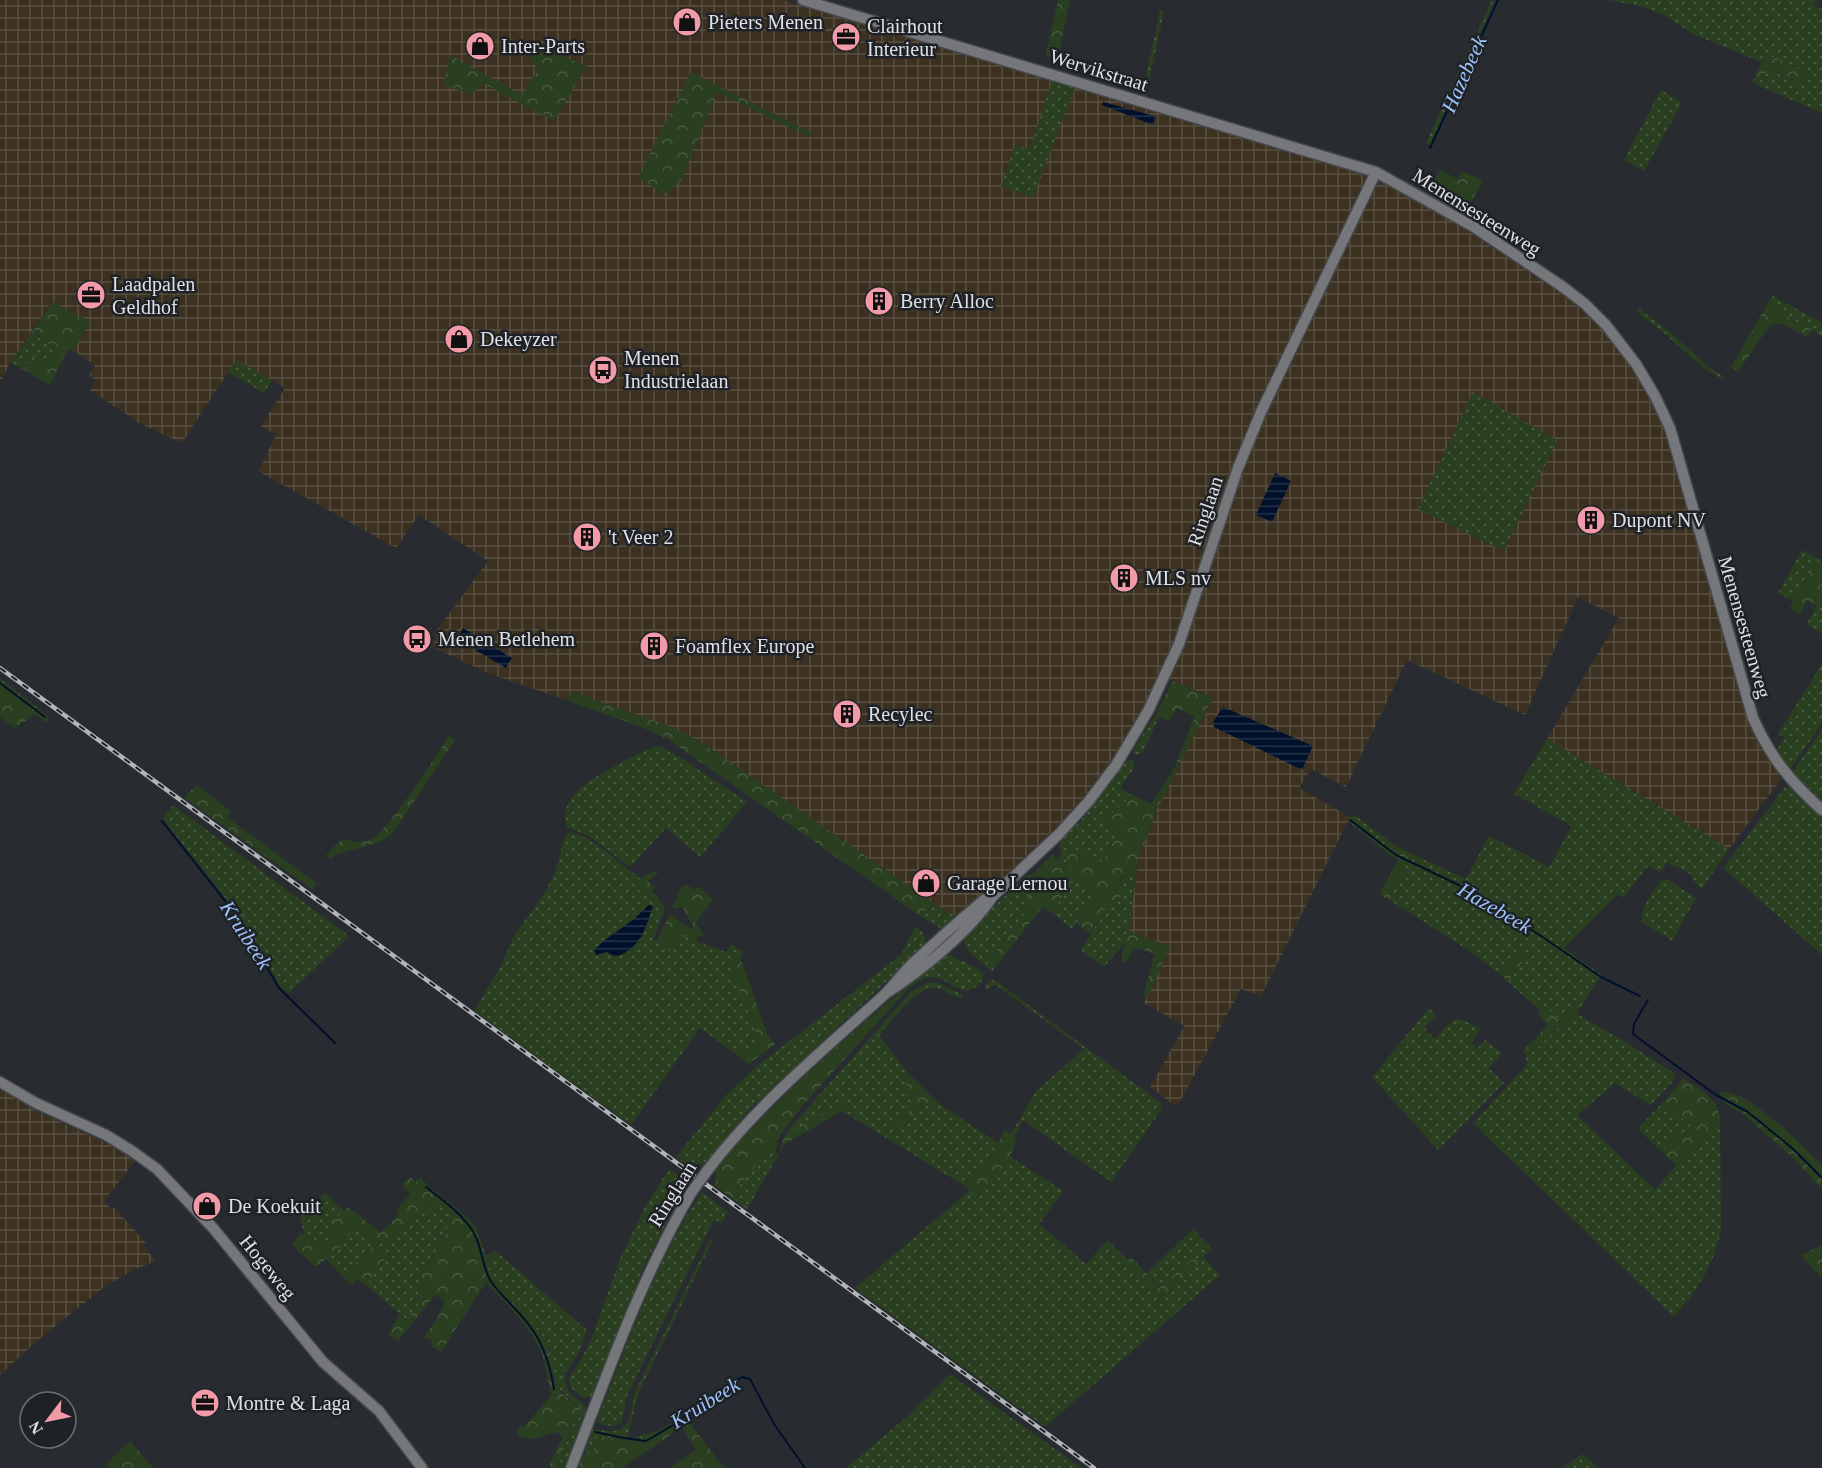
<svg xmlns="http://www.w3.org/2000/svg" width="1822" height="1468" font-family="'Times New Roman',serif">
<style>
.industrial{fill:url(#industrial-grid)}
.grass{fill:url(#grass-dots);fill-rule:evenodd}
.forest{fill:url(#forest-crowns)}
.water{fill:url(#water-rules)}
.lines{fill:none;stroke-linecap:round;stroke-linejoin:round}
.stream{stroke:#01102b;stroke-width:2}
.secondary-casing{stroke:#45494d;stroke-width:13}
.secondary{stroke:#75777b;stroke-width:10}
.rail-casing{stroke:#b2b5b8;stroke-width:4.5}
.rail{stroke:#1e2226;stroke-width:2;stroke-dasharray:7;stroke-linecap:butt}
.secondary-bridge-casing{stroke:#45494d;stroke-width:13;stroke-linecap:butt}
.secondary-bridge{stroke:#75777b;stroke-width:10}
.labels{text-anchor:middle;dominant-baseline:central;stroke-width:5;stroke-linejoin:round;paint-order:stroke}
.poi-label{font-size:20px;fill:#dfe1e4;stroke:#1e2226;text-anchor:start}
.street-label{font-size:20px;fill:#dfe1e4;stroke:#1e2226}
.water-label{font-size:21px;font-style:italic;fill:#9dc3fb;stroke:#1e2226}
</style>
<defs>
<pattern id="industrial-grid" width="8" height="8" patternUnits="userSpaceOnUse" patternTransform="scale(1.5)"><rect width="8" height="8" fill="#3c3121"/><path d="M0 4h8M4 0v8" fill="none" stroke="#584f41"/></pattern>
<pattern id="grass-dots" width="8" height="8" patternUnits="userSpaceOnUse" patternTransform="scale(1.5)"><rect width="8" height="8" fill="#2a3f20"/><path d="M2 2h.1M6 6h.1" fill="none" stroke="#485a40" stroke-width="1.8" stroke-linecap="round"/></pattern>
<pattern id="forest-crowns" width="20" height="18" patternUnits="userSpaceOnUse" patternTransform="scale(1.5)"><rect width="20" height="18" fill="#2a3f20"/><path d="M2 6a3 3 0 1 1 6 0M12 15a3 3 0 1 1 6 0" fill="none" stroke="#485a40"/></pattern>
<pattern id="water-rules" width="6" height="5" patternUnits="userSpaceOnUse" patternTransform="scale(1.5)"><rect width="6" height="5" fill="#01102b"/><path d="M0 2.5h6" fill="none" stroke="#26324a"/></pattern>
</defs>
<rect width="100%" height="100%" fill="#282c30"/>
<!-- industrial -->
<path class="industrial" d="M0 0H784L959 53H966L1050 78 1052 81 1373 175 1463 228 1555 289 1599 324 1630 362 1654 403 1672 447 1750 723 1759 742 1782 778 1729 849 1547 739 1619 618 1578 597 1525 715 1407 660 1346 787 1311 769 1299 788 1350 817 1261 996 1241 989 1177 1107 1150 1087 1184 1026 1144 1003 1170 947 1129 931 1138 859 1158 807 1213 698 1160 675 1119 750 1070 814 1020 863 957 917 935 904 698 740 571 692 568 701 488 673 430 646 437 639 433 635 488 561 419 515 396 548 258 471 276 435 261 426 285 388 236 360 182 443 139 423 90 390 96 380 89 375 95 365 73 351 90 322 52 302 10 363 0 382Z
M0 1089 34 1110 106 1143 135 1161 104 1201 112 1210 114 1207 146 1243 143 1245 156 1261 131 1271 103 1288 37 1341 0 1375Z"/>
<!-- grass -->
<path class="grass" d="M1492 0H1495L1430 145 1426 143Z
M1608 0H1816L1813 5 1822 9V113L1757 85 1768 69 1800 83 1805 73 1777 58 1765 55 1761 62 1693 34 1666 16 1644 7Z
M1160 10 1164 11 1146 97 1142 95Z
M1052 81 1075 88 1033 197 1001 187 1015 145 1030 149Z
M1661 90 1682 103 1644 171 1624 160Z
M1773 296 1822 323V336L1767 305Z
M1637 307 1672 334 1710 368 1724 377 1723 380 1704 368 1664 333 1640 315Z
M32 333 55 348 47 364 32 355 23 369 10 363Z
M236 360 272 380 264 393 228 372Z
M1473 392 1557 440 1504 551 1418 509Z
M1802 550 1815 557 1794 601 1778 593Z
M1817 605 1822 607V633L1807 624Z
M1822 664V723L1790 769 1775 752 1785 738 1778 734Z
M1155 716 1159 717 1143 752 1138 755 1133 753V750Z
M1822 729V802L1792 773Z
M1547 739 1729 849 1701 890 1688 872 1667 863 1660 872 1648 866 1623 898 1618 894 1564 948 1601 975 1579 1010 1573 1008 1560 1018 1556 1017 1548 1008H1542L1540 1010 1508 982 1523 963 1519 951 1500 974 1468 950 1388 899 1407 863 1410 853 1466 879 1489 836 1549 867 1572 826 1514 794Z
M660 746 681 758 747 802 700 857 666 828 630 867 589 836 567 827C555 794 603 773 625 761 636 756 648 747 660 746Z
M1130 760H1133L1135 764 1134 768 1120 788 1132 795 1106 819 1107 828 1117 836 1101 862H1095L1079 880 1094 898 1072 929 1053 913 1060 905 1057 902 1073 881 1057 859 1062 854 1059 847 1063 838 1081 821 1125 763Z
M1785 787H1789L1794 790 1822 816V955L1723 868Z
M173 805 349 936 289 993 279 985 239 915 163 819Z
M1356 816 1399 848H1393L1390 851V855L1348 821 1350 817Z
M568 833C590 832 621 866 640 878L637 883C641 891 647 899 657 898L665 908 653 940 670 951 679 935 726 952 732 944 743 952 739 959 735 960 760 1042 757 1045 736 1054 700 1028 631 1125 474 1011 500 968 513 938 547 889 556 870 563 842ZM648 905 653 906 642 937 607 952 601 943 634 919Z
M1136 870 1129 931 1124 943 1104 967 1081 950 1111 901 1117 900C1119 883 1119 876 1136 870Z
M1027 875H1032L1020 888 1034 901 987 962 994 969 993 972C982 962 962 951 964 935Z
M1663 880H1668L1696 898 1672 941 1642 922C1640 907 1652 895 1660 882Z
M935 904 957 917 947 928H940L919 915Z
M916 927C923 930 926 938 925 945L746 1113 703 1165 698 1163 694 1169 676 1157 728 1093 755 1068 902 954 913 930Z
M950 955 962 962 963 960 983 973C983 979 982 982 977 986 960 1000 949 977 932 977 922 977 915 984 907 990L905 988 939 958 943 956Z
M991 980 996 981 1161 1103 1162 1108 1159 1113 1111 1182 1023 1120 1014 1136 1011 1134 1036 1091 1084 1049 996 985H993L987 991 985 985Z
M936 982 963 995 962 999C953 996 941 987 932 988 914 990 891 1022 879 1035L908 1073 904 1081C914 1097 918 1110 897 1119L907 1125 923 1104 929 1105 938 1103 998 1143 985 1168 965 1186 842 1111 847 1106 784 1137 790 1128 910 993 926 983Z
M1429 1008 1436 1016 1424 1028 1435 1039C1455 1018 1452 1012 1480 1029L1471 1043 1478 1048 1485 1040 1502 1053 1489 1068 1504 1083 1438 1150 1372 1077Z
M1577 1014 1619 1038 1675 1074 1674 1080 1651 1105 1615 1083 1577 1115 1655 1190 1676 1165 1720 1119 1721 1231C1714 1265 1696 1292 1674 1317L1473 1123 1525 1067 1527 1063 1526 1055 1535 1050 1557 1029Z
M1663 1102 1692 1127 1684 1136 1679 1133 1662 1152 1638 1129Z
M779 1135 775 1152 779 1154 749 1206 733 1194Z
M1009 1156 1063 1191 1039 1224 1086 1264 1108 1240 1163 1297 1191 1260 1161 1288 1147 1273 1193 1229 1212 1249 1203 1257 1220 1275 1045 1427 855 1288 969 1191 972 1195 1004 1165Z
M669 1169 686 1180 680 1189 684 1191 646 1261 592 1396 584 1398 571 1388 569 1381 571 1375 582 1358 593 1335 620 1259 644 1209Z
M702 1192 728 1212 722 1223 714 1220 703 1241 627 1396 622 1422 614 1426 601 1425 597 1421C628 1343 655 1262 702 1192Z
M325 1193 344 1211 329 1225 332 1233C329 1242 327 1244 318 1244L313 1238 304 1234 300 1215 309 1200 316 1204Z
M446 1200 455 1207 444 1224 449 1228 419 1280 418 1304 407 1320 366 1285 389 1253 377 1249 380 1240 390 1241 420 1211 441 1207Z
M356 1226 373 1245 343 1277 326 1259 338 1249Z
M714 1238 639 1392 626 1440 610 1437 594 1451 585 1453 592 1430C599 1429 605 1431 612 1431 633 1432 631 1406 635 1392L709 1242Z
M500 1255 587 1330C584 1337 582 1346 579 1353 572 1365 560 1373 567 1388 571 1398 582 1400 586 1409L564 1468H558L573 1423 579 1418 578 1405 557 1387 550 1363 549 1350 528 1319 491 1280 488 1273 489 1264Z
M950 1374 1082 1468H846L910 1414Z
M1582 1454 1597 1466 1596 1468H1565L1564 1467Z"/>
<!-- forest -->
<path class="forest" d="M1058 0H1070L1058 56 1049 58 1046 54Z
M517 38 587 66 554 121 484 84 470 94 443 85 450 55 522 95 538 70Z
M1765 55 1777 58 1805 73 1801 83 1768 69 1757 85 1752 82Z
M691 72 811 132 810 137 717 92 681 181 665 195 638 178Z
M1440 170 1458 179 1462 171 1483 180 1464 215 1429 190Z
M52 302 90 322 73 351 68 349 50 385 23 369 32 355 47 363 55 348 32 333Z
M1767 305 1812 330 1808 337 1780 323 1770 325 1738 372 1731 367Z
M1815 557 1822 561V607L1807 601 1799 614 1790 608Z
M0 678 49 717 46 723 35 714 15 728 0 717Z
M1173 681 1213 698 1158 807 1138 859 1136 870 1125 875 1119 882 1120 898 1111 901 1090 934 1077 924 1094 898 1079 880 1062 854 1067 849C1081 847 1088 862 1101 862L1117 836 1107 828 1106 819 1132 795 1151 804 1174 769 1195 716 1177 708 1169 721 1155 716Z
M571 691 672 727 698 740 935 904 919 915 666 738 639 726 568 701Z
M448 736 455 740 393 833 380 842 335 855 331 859 326 855 342 839C351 841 362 844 370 840 387 832 429 766 442 747Z
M196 785 231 811 227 817 316 883 313 890 184 798Z
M1394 848H1399L1410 853 1407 863 1388 899 1379 894 1399 859 1390 855V851Z
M1053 854 1073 881 1058 902 1060 905 1053 913 1042 907 994 969 987 963 1034 901 1019 888Z
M658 871V873L648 881 655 888 652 891 657 896V898C649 899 641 892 636 887 638 877 649 873 658 871Z
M685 885 695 889 698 886 713 900 695 923 705 935 698 936 696 941 679 935 670 951 656 942 670 914 690 929 694 928 682 906 676 909 672 908 680 890Z
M1129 931 1170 947 1147 998 1143 996 1155 954 1138 948 1133 949 1127 961 1121 963 1124 943Z
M1519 950H1525L1528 955 1508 982 1500 974Z
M739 959 742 962 768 1036 775 1044 749 1064 736 1054 757 1045 760 1042 733 974 732 963 735 960Z
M905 988 907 990 804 1104 733 1194 749 1206 747 1209 714 1185 716 1181 715 1171C742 1136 772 1107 804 1077 837 1046 870 1017 905 988Z
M1542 1008H1548L1556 1017 1559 1018 1573 1008 1579 1010C1574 1020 1564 1023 1556 1029 1546 1038 1538 1050 1526 1055L1523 1051 1547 1026 1538 1013Z
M908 1073 938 1103 929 1105 923 1104 907 1125 902 1128 895 1125 897 1119C918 1110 914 1097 904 1081Z
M1683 1079C1701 1090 1717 1096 1720 1119L1676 1165 1662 1152 1679 1132 1684 1136 1692 1127 1663 1102Z
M1720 1092C1750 1090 1801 1144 1822 1166V1189L1792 1157 1743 1114 1723 1102Z
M842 1102 845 1103 847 1106 842 1111 785 1144 779 1154 784 1137Z
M1005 1130 1016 1137C1014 1163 990 1180 972 1195L965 1186 985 1168Z
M411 1177 415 1182 421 1177 427 1185 446 1200 441 1207 420 1211 390 1241H380L378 1249 389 1253 366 1285 357 1279 351 1285 343 1277 373 1245 356 1226 338 1249 316 1267 292 1245 300 1234C309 1234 313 1238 318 1244 327 1244 329 1242 332 1233L328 1225 348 1207 381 1233 399 1215 396 1211 410 1194 402 1184Z
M455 1207 476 1227 486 1256 495 1251 500 1255 489 1264 488 1273 491 1280C508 1299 529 1317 543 1338 553 1353 548 1373 557 1387 562 1396 574 1401 581 1409L579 1418 572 1423 558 1468H551L550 1464 563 1437 557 1432C543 1434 529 1445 517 1434L518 1429 526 1425 551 1395C548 1383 547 1369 543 1357 533 1328 506 1304 486 1282L441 1352 430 1345 432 1341 424 1337C428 1331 446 1308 444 1301 442 1297 439 1297 435 1295L398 1341 388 1335 399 1315 407 1320 418 1304 419 1280 449 1229 444 1224Z
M1822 1245V1274L1820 1276 1801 1255Z
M1131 1257 1160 1288 1191 1260H1198L1199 1264 1163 1298 1127 1260Z
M685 1417 724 1468H670L696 1450 682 1427 622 1468H578L585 1453 594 1451 597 1436 626 1440 655 1432Z
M130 1441 153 1468H110L106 1464Z"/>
<!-- water -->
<path class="water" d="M1103 102 1155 116 1153 125 1102 105Z
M1275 473 1291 481 1272 522 1256 515Z
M463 628 512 658 506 668 457 639Z
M1223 707 1313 746 1302 770 1214 727 1213 722Z
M649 905 653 906C645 929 641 949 615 957L607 952 596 955 594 950 605 940 634 919Z"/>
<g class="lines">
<!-- stream -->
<path class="stream" d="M1430 148 1498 0
M0 683 45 717
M1350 820 1396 855 1465 888 1504 910 1531 930 1541 936 1601 977 1640 996
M162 821 237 916 279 988 335 1043
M1648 1000 1634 1024 1633 1034 1716 1095 1748 1112 1792 1148 1822 1178
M426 1187C444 1201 464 1215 475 1235 483 1251 482 1269 492 1283 503 1298 518 1310 529 1325 544 1344 550 1366 554 1389
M595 1432 624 1438 646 1441 675 1424 693 1410 742 1377 750 1379 774 1424 805 1468"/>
<!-- secondary casing -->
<g class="secondary-casing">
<path id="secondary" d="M803 0 1376 172 1474 227 1563 287 1585 304 1606 325 1636 364 1655 396 1670 428 1753 718C1771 758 1790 781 1822 810
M885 994C921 971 970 931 993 896L1059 834 1088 802 1116 765 1148 711 1179 644 1238 468 1261 412 1376 172
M0 1082 36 1103 106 1135 132 1151 157 1169 213 1228 323 1362 379 1411 422 1468
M707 1171C757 1105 821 1052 882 997 892 988 900 976 910 966 934 943 959 921 985 899L991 897
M571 1468C607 1375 640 1280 691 1193"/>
</g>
<!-- secondary -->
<use href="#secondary" class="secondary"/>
<!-- rail casing -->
<g class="rail-casing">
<path id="rail" d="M0 668 1094 1468"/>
</g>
<!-- rail -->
<use href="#rail" class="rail"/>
<!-- secondary-bridge casing -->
<g class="secondary-bridge-casing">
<path id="secondary-bridge" d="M691 1193 707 1171"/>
</g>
<!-- secondary-bridge -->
<use href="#secondary-bridge" class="secondary-bridge"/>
</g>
<!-- icons -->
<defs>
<g id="shop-disc" transform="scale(1.5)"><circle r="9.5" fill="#f39aa9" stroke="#1e2226"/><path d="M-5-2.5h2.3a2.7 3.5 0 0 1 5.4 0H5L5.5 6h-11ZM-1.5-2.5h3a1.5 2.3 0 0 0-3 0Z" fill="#111"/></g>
<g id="office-disc" transform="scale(1.5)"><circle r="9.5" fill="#f39aa9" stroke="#1e2226"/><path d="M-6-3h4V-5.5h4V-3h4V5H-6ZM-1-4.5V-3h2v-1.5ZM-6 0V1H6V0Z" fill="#111"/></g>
<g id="building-disc" transform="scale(1.5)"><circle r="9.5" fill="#f39aa9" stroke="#1e2226"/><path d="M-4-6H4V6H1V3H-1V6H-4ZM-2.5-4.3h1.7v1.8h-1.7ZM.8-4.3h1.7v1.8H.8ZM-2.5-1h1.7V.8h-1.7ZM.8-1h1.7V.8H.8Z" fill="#111"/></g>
<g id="bus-disc" transform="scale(1.5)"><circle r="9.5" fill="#f39aa9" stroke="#1e2226"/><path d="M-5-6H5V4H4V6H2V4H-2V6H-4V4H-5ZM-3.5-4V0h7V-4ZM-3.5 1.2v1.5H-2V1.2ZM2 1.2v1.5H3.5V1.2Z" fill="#111"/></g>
</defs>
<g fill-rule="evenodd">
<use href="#shop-disc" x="687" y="22"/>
<use href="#office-disc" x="846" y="37"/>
<use href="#shop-disc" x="480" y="46"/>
<use href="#office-disc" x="91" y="295"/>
<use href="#building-disc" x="879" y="301"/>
<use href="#shop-disc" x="459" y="339"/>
<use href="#bus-disc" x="603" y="370"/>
<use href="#building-disc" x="1591" y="520"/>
<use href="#building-disc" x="587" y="537"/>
<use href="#building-disc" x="1124" y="578"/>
<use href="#bus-disc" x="417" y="639"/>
<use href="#building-disc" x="654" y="646"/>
<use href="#building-disc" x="847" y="714"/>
<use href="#shop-disc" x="926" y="883"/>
<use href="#shop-disc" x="207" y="1206"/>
<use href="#office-disc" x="205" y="1403"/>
</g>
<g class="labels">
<!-- poi labels -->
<g class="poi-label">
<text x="708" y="22">Pieters Menen</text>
<text x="867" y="26">Clairhout<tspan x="867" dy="23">Interieur</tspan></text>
<text x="501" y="46">Inter-Parts</text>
<text x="112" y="284">Laadpalen<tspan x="112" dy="23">Geldhof</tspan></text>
<text x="900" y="301">Berry Alloc</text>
<text x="480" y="339">Dekeyzer</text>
<text x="624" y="358">Menen<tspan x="624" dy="23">Industrielaan</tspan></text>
<text x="1612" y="520">Dupont NV</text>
<text x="608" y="537">'t Veer 2</text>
<text x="1145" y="578">MLS nv</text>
<text x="438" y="639">Menen Betlehem</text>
<text x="675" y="646">Foamflex Europe</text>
<text x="868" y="714">Recylec</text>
<text x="947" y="883">Garage Lernou</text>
<text x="228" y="1206">De Koekuit</text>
<text x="226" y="1403">Montre &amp; Laga</text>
</g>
<!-- street labels -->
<g class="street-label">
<text transform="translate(1099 70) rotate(17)">Wervikstraat</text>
<text transform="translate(1477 212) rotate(32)">Menensesteenweg</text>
<text transform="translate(1205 511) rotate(-71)">Ringlaan</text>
<text transform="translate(1745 627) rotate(74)">Menensesteenweg</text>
<text transform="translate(672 1194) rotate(-58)">Ringlaan</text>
<text transform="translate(268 1267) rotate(51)">Hogeweg</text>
</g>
<!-- water labels -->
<g class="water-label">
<text transform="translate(1464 74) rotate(-66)">Hazebeek</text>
<text transform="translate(1495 908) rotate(30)">Hazebeek</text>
<text transform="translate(246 935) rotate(57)">Kruibeek</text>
<text transform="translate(705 1403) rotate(-32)">Kruibeek</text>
</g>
</g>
<!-- north arrow -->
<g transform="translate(48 1420) rotate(238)"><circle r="28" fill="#1e2226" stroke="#6b6e72" stroke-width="1.5"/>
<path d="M0-4.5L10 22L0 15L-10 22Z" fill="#f39aa9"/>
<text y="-9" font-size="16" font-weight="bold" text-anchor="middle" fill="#dfe1e4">N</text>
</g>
</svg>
